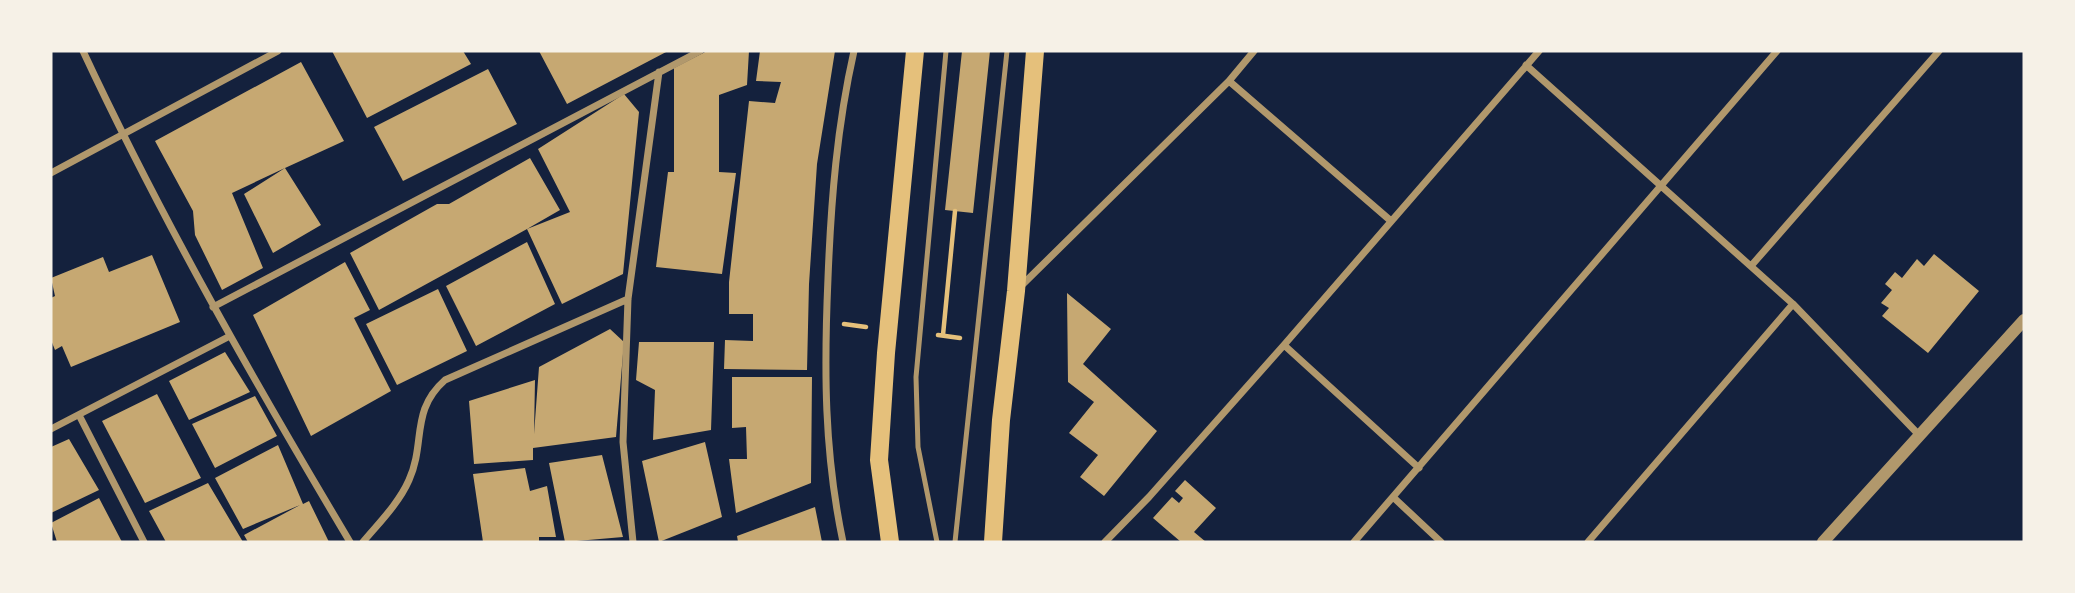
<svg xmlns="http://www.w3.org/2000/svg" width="2075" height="593" font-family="Roboto,sans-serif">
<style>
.building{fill:#c6a872}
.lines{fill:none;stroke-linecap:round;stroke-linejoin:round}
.path{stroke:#e5c07b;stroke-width:4.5}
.service{stroke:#b1986c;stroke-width:5}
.minor{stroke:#b1986c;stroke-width:7}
.tertiary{stroke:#b1986c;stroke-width:12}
.primary{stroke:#e5c07b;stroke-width:18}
</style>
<rect width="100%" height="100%" fill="#14213d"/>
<!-- building -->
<path class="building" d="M332 51H463L471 64 367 118Z
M539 51H668L567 104Z
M707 51H749L747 85 719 95V172L736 173 722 274 656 267 668 172H674V68Z
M760 51H835L817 164 809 284 807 370 724 369 725 340 753 341V314H729V282L749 101 775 103 781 82 756 81Z
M962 51H990L973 213 945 210Z
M301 62 344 141 285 168 321 225 273 253 244 194 285 168 232 193 263 268 222 290 195 235 193 211 155 141Z
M488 69 517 124 403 181 374 127Z
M624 94 639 112 623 274 562 304 527 229 379 310 350 253 437 204H449L530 158 560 210 527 229 570 212 538 149Z
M527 242 555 304 476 346 446 286Z
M1934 254 1979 291 1928 353 1882 316 1889 308 1881 303 1892 290 1885 284 1895 272 1902 278 1917 259 1924 266Z
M152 255 180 322 71 367 62 346 55 350 51 340V298L55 296 51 278 103 257 109 272Z
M345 262 370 310 354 318 391 391 311 436 253 315Z
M438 289 467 351 397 385 366 324Z
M1067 293 1111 329 1083 364 1157 431 1104 496 1080 477 1098 455 1069 433 1094 402 1068 382Z
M610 329 624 342 616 437 533 448V460L474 464 469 401 535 380 534 434 539 367Z
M639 342H714L711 430 653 440 655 390 636 380Z
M225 352 250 392 189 420 169 381Z
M732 377H812L811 483 736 513 729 459H747L746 427 732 428Z
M157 394 201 478 145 503 102 421Z
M255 396 277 436 215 468 192 424Z
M69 439 99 490 51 513V447Z
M705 442 722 517 659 542 642 461Z
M278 445 303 504 309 501 329 542H248L244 535 300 505 243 529 215 478Z
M602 455 623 537 565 542 549 463Z
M525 468 530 491 547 486 556 537H539V542H483L473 474Z
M1185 480 1216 508 1194 532 1206 542H1181L1153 518 1172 497 1179 503 1183 498 1175 491Z
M208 483 243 542H166L149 511Z
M99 498 122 542H57L51 523Z
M815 507 822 542H738L737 536Z"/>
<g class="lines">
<!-- path -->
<path class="path" d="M844 324 866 327
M938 335 960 338
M943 335 955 211"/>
<!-- service -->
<path class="service" d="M937 542 918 447 916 377 946 51
M955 542 1007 51"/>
<!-- minor -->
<path class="minor" d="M83 51C162 220 254 381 350 542
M1526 65 1793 304 1920 436
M1229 81 1391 221
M51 173 278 51
M1751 266 1939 51
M1019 288 1229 81 1254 51
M213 307 700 51
M1284 345 1419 468
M79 415 144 542
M51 429 228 337
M1393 497 1441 542
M363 542C379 523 399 503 409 480 426 442 410 411 445 380L628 299
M633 542 623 442 628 299 659 72
M843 542C824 452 824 369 828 278 831 201 837 126 854 51
M1105 542 1149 497 1284 345 1539 51
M1354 542 1777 51
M1588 542 1793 304"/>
<!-- tertiary -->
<path class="tertiary" d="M1823 542 2024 320"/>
<!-- primary -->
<path class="primary" d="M890 542 879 460 886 353 915 51
M993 542 1001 420 1016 291 1035 51"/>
</g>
<!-- border -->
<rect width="2075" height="593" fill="none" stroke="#f6f1e7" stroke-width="105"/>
</svg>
